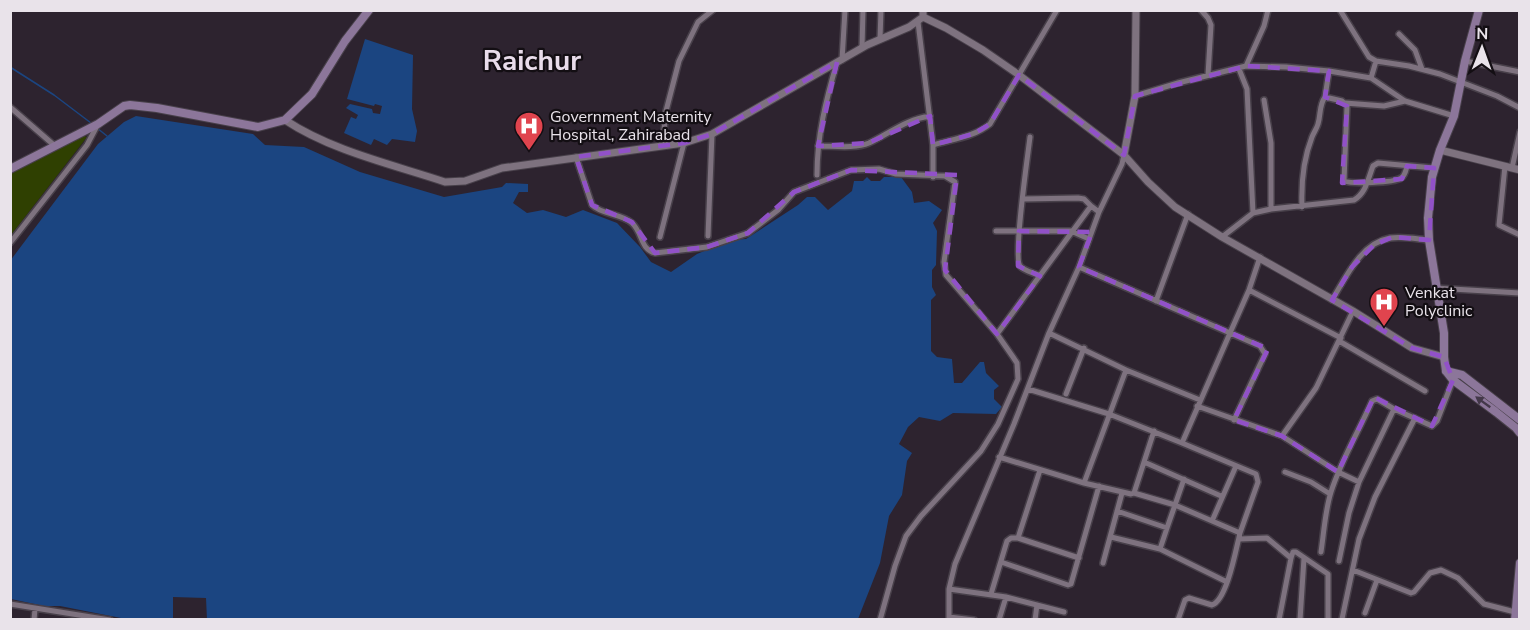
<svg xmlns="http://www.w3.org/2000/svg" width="1530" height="630" font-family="'Nunito Sans',sans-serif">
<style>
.green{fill:#2f4001}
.water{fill:#1b4581}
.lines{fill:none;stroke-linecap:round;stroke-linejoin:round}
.stream{stroke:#1b4581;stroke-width:1.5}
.minor-casing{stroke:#48404a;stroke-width:8}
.tertiary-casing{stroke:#48404a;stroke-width:9}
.secondary-casing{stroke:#48404a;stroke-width:10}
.minor{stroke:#7e727f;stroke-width:5}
.tertiary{stroke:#7e727f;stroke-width:7}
.secondary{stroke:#8c769a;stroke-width:8}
.oneway{fill:#433849}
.marked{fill:none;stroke:#9151c8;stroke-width:4.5;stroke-dasharray:12 8;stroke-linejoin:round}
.labels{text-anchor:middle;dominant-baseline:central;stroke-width:4.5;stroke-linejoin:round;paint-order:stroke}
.poi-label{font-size:16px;fill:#e9e3ea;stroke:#130e13;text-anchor:start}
.town-label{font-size:28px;font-weight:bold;fill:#e9dceb;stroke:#130e13}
</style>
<rect width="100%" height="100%" fill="#2d232f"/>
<!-- green -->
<path class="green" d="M81 135 87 137 11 235V174Z"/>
<!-- water -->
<path class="water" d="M365 39 413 55 412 109 417 131 415 142 392 139 387 145 374 139 371 145 344 133 351 117 356 119 358 115 346 108 350 104 372 109 373 113 380 114 382 106 375 104 374 106 347 99Z
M136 116 253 134 265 145 304 147 360 172 444 197 502 187 506 183 528 184V192H519L513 203 527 213 543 210 566 217 583 210 617 223 640 247 651 262 671 272 697 254 731 240 746 239 798 205 807 197H815L828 210 852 191 854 181H863L867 177 871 181H880L884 177H901L912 192 914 203 929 201 942 210 933 223 937 231 936 265 932 270V287L936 295 931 300V351L937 357 952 359 954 383H962L980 362H984L986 373 999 386 994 390V399L1002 407 996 414 953 413 940 421 919 417 908 427 899 444 912 453 907 461 902 495 889 516 880 563 858 619 207 620 206 598 173 597V619H126L60 606H44L11 599 10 261 98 144 124 122Z"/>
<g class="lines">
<!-- stream -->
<path class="stream" d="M10 67 54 95 91 123
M97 128 107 136"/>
<!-- minor casing -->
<g class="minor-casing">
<path id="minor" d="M1201 10 1208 18 1211 25 1208 75
M1340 10 1369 57 1376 61 1409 66 1440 74 1497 96 1520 108
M918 22 933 145V177
M1399 34 1415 50 1422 69
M880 39 881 10
M862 47 863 10
M842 60 845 10
M1465 61 1520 72
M1246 66 1264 26 1268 10
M1239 69 1247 89 1253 213
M1329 71 1325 97 1342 101 1347 106 1344 181C1352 184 1393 183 1401 178 1405 176 1406 170 1407 166
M1371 78 1376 61
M1135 96 1178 83 1246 66 1286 67 1329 71 1371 78 1405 101 1454 116
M1264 100 1271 143V209
M1345 103 1384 106 1405 101
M10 107 55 146
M1030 137C1028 154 1013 257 1020 266 1024 271 1035 273 1040 276
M933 145C953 139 974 137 990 124L1057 10
M666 146 664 130 666 111 679 61 698 22 713 10
M818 146C833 146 855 149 869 143 890 133 907 119 930 116
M576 157 592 205C602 215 621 213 632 223 643 233 640 249 655 253L707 247 748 233 778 210 794 192 851 170 879 169 896 174 945 176 955 182 944 262 946 275 997 334 1013 357 1017 363 1018 379 998 424 981 451 921 516 906 536 895 566 880 620
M1505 166 1499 225 1520 235
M1512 168 1520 132
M817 175C817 135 826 100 837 62
M1023 199 1078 198 1084 199 1091 206
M1302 207C1301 182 1303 160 1312 137 1314 132 1317 128 1318 124 1321 114 1319 105 1325 97
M996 231H1071L1089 239
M708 236 712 134
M660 237 684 143
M1222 237 1253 213 1271 209 1354 200C1366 193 1368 179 1373 166L1378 163 1434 168
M10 243 87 145 98 124
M1079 267 1230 333 1249 290 1260 257
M1435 288 1520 293
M1249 290 1341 338
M1332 300C1346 277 1361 243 1390 238 1402 236 1417 239 1429 240
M1156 301 1188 214
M1049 333 1126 370
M997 334 1091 206 1099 212
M1339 341 1425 391
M1028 389 1109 414 1182 443 1230 333 1260 346 1265 354 1234 420
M1066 394 1084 348
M1197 406 1282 436 1316 388 1353 311
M1282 436 1338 472 1359 482
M1182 443 1256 474 1258 482 1240 533
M999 457 1084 483 1131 494 1134 493 1154 431
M1144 462 1221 496
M1285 472 1311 482 1330 494
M1084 483 1126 370 1200 400
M1134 493 1175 505 1240 533C1236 549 1227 600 1212 605L1189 598 1185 600 1178 620
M1117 511 1167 528 1184 479
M1212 521 1236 466
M1111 537 1160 549 1227 582
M1018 538 1040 470
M1239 539 1267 538 1291 558
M1160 549 1167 528
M1321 552C1324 532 1325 511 1331 492 1341 460 1359 431 1372 401L1377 399 1394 409
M1339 561 1349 513 1359 482 1394 409 1432 426 1437 421 1453 380
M1001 562 1068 585 1071 584 1099 486
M1103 563 1122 493
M1353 570 1411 593 1414 592 1430 573 1441 570 1458 578 1484 604 1515 612
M949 589 1006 597 1064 612
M991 594 1007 541 1011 538H1018L1079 558
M10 604 110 620
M1365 613 1377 580
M949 617 974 620
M1342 619 1359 539 1375 497 1415 418
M34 620 35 609
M949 620V589L955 564 1014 424 1049 333 1079 267 1099 212 1122 164 1124 155
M999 620 1006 597
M1035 620 1037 605
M1279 620 1291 558 1293 552H1296L1328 574V620
M1300 620 1304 558"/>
</g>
<!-- tertiary casing -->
<g class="tertiary-casing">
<path id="tertiary" d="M923 10V17L946 28 983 50 1019 75 1124 155 1148 182 1175 207 1222 237 1353 311 1412 348 1444 357
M285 120C332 151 391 164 445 182L465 181 502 168 684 143 712 134 867 45 909 27 923 17
M1440 150 1520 170
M1124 155 1135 96 1136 10"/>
</g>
<!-- secondary casing -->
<g class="secondary-casing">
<path id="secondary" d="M1479 10 1465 61 1454 116 1440 150 1432 177 1428 218 1429 240 1444 333V357L1446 371 1453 380 1496 412 1516 428 1520 433
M10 169 98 124 124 106 130 105 157 108 258 127 285 120 312 94 345 41 369 10
M1446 371 1462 375 1520 420
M1515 620 1520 563"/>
</g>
<!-- minor -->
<use href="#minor" class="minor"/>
<!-- tertiary -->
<use href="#tertiary" class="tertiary"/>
<!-- secondary -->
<use href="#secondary" class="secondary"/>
</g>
<!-- one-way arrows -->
<defs><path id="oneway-solid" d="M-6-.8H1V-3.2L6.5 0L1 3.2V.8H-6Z" transform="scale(1.5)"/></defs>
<use class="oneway" href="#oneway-solid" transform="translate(1483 402) rotate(-144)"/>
<!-- marked area -->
<path class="marked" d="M837 62 818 146 868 143 930 116 933 145 973 134 990 124 1019 75 1124 155 1135 96 1246 66 1329 71 1325 97 1347 106 1342 183 1402 179 1407 166 1434 168 1429 240 1393 237 1374 245 1352 267 1332 300 1412 348 1444 357 1453 380 1432 426 1374 397 1338 472 1282 436 1234 420 1268 349 1079 267 1092 232 1019 231 1018 266 1040 276 997 334 945 270 957 175 851 170 794 192 748 233 707 247 655 253 632 222 592 205 576 157 684 143 712 134Z"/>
<!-- icons -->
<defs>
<g id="hospital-pin" transform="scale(1.5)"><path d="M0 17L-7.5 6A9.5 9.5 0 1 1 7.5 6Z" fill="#e0444e" stroke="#130e13"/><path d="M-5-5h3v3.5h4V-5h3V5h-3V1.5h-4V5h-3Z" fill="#fff"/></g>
</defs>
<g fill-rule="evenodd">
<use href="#hospital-pin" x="529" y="126"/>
<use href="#hospital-pin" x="1384" y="302"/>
</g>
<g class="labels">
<!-- poi labels -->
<g class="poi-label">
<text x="550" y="117">Government Maternity<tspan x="550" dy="18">Hospital, Zahirabad</tspan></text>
<text x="1405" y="293">Venkat<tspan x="1405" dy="18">Polyclinic</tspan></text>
</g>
<!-- town labels -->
<g class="town-label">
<text x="532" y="61">Raichur</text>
</g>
</g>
<!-- border -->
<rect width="1530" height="630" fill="none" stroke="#e9e3ea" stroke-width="24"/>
<!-- north arrow -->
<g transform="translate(1482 48) rotate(1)" stroke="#130e13" stroke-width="4.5" paint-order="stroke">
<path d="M0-4.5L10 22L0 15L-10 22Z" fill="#e9e3ea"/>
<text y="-9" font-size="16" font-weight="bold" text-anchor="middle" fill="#e9e3ea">N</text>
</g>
</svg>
